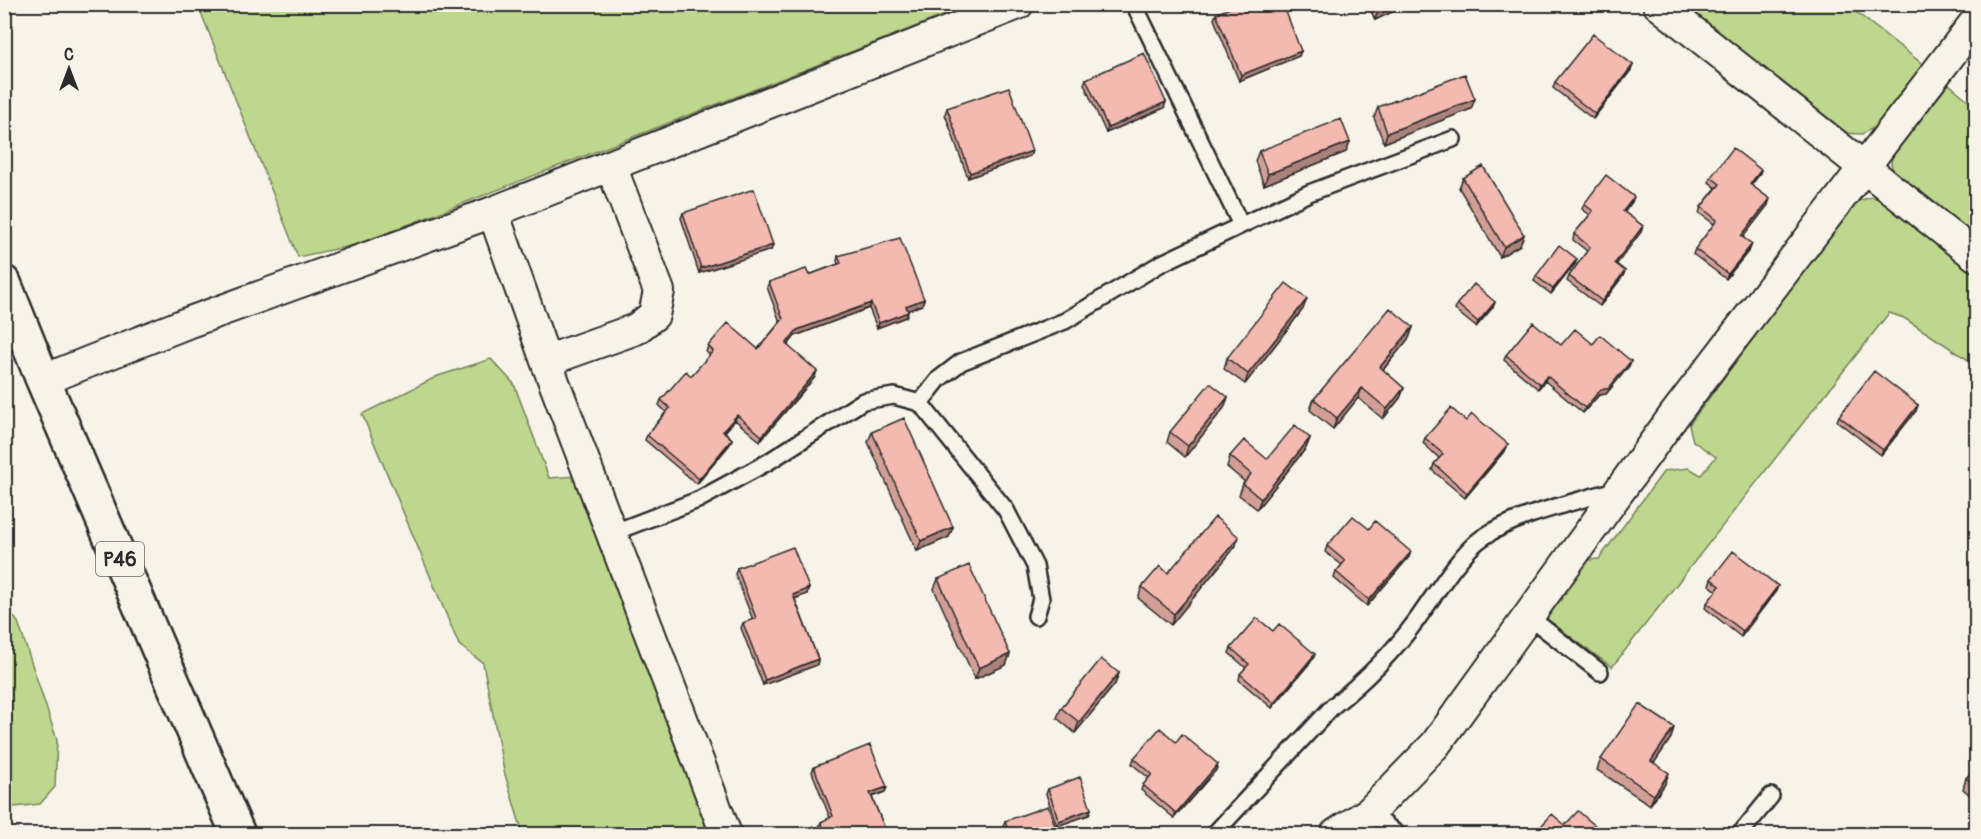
<svg xmlns="http://www.w3.org/2000/svg" width="1981" height="839" font-family="Pangolin,sans-serif">
<style>
.green{fill:#bdd78d;stroke:#74815c;stroke-width:1.5}
.lines{fill:none;stroke-linecap:round;stroke-linejoin:round}
.service-casing{stroke:#2b2b2b;stroke-width:20}
.minor-casing{stroke:#2b2b2b;stroke-width:34}
.primary-casing{stroke:#2b2b2b;stroke-width:38}
.service{stroke:#f7f3e8;stroke-width:15}
.minor{stroke:#f7f3e8;stroke-width:30}
.primary{stroke:#f7f3e8;stroke-width:33}
.wall{fill:#d29f97;stroke:#2b2b2b;stroke-width:1.5}
.shaded-wall{fill:#ab827b;stroke:#2b2b2b;stroke-width:1.5}
.building{fill:#f4b9b0;stroke:#2b2b2b;stroke-width:1.5}
.labels{text-anchor:middle;dominant-baseline:central;stroke-width:4.5;stroke-linejoin:round;paint-order:stroke}
.shield{fill:#f7f3e8;stroke:#686764;stroke-width:1.5}
.shield-label{font-size:20px;font-weight:bold;fill:#2b2b2b}
</style>
<rect width="100%" height="100%" fill="#f7f3e8"/>
<filter id="ink" filterUnits="userSpaceOnUse"><feTurbulence type="fractalNoise" baseFrequency=".0167" numOctaves="2"/><feDisplacementMap in="SourceGraphic" scale="12" xChannelSelector="R" yChannelSelector="G"/><feConvolveMatrix kernelMatrix="1 2 1 2 8 2 1 2 1" color-interpolation-filters="sRGB"/></filter>
<g filter="url(#ink)">
<!-- green -->
<path class="green" d="M198 5H971L359 244 298 257Z
M1680 5H1847L1925 66 1879 125 1862 134 1841 133Z
M1949 84 1976 107V239L1893 174 1891 162 1895 148Z
M1871 197 1881 199 1976 273V365L1904 318 1889 313 1612 667 1545 618 1588 560 1599 559 1664 471 1689 468 1701 475 1716 457 1693 441 1689 425 1853 203Z
M491 359 514 384 549 478 577 476 715 834H523L504 771 483 663 459 645 362 414 438 376Z
M4 605 18 622 57 740 55 787 40 804 6 808Z"/>
<g class="lines">
<!-- service casing -->
<g class="service-casing">
<path id="service" d="M1134 4 1241 225
M920 403 939 379 961 362 1065 321 1160 264 1309 193 1453 139
M612 533 698 500 768 462 863 401 894 396 920 403 1006 510 1035 566 1041 599 1036 616
M1528 616 1600 672
M1370 812 1397 834
M1214 834 1333 706C1363 682 1393 652 1416 621 1433 598 1459 554 1482 538 1514 515 1576 502 1615 490
M1740 834 1771 796"/>
</g>
<!-- minor casing -->
<g class="minor-casing">
<path id="minor" d="M1658 4 1976 256
M493 212 546 361 726 834
M546 361 636 329 654 315 659 291 611 166
M43 380 187 323 493 212 1018 4
M1336 834 1370 812 1435 745 1675 414 1976 21"/>
</g>
<!-- primary casing -->
<g class="primary-casing">
<path id="primary" d="M4 283 43 380 238 834"/>
</g>
<!-- service -->
<use href="#service" class="service"/>
<!-- minor -->
<use href="#minor" class="minor"/>
<!-- primary -->
<use href="#primary" class="primary"/>
</g>
<!-- wall -->
<path class="wall" d="M1368 4H1409L1375 20Z
M1216 14 1301 51 1299 56 1239 81 1214 19Z
M1633 65 1631 70 1593 119 1553 88 1555 82Z
M1086 79 1164 108 1106 133 1084 84Z
M1378 107 1471 109 1384 143 1374 118Z
M947 108 1032 151 1030 156 968 178 945 114Z
M1259 151 1346 152 1264 185 1255 161Z
M1761 170 1759 175 1751 185 1768 205 1743 237 1750 249 1726 279 1693 254 1695 249 1714 224 1699 213 1701 207 1716 188 1709 182 1711 177Z
M1463 178 1520 245 1500 257 1459 188Z
M1632 202 1624 212 1643 226 1641 232 1616 264 1625 271 1623 276 1600 306 1567 281 1569 276 1587 251 1573 240 1574 234 1590 215 1582 209 1584 204Z
M683 213 771 250 699 273 681 218Z
M838 256 924 299 922 305 907 310 908 312 906 317 877 328 869 308 795 336 787 346 815 377 760 441 735 420 725 432 732 439 730 444 697 484 645 440 647 435 666 412 659 405 661 400 691 376 710 355 706 352 708 346 758 349 780 322 767 287 769 282 809 275 838 264 837 261Z
M1575 264 1551 294 1534 281 1536 276Z
M1495 302 1493 307 1476 327 1455 310 1457 304Z
M1303 309 1245 384 1224 369 1227 358Z
M1413 327 1409 338 1383 370 1404 388 1400 398 1383 419 1358 398 1333 429 1310 410 1314 399Z
M1593 344 1631 361 1629 366 1606 394 1599 395 1583 413 1545 381 1538 389 1504 360 1506 355 1561 345Z
M1228 397 1224 408 1185 457 1167 442 1170 432Z
M1918 405 1916 411 1881 455 1837 421 1839 416Z
M1466 421 1508 444 1506 449 1465 498 1432 470 1434 464 1439 458 1423 443 1425 438Z
M872 432 953 527 949 537 917 551 868 442Z
M1310 438 1306 448 1257 509 1239 495 1243 484 1245 482 1227 467 1230 456 1267 459Z
M1369 529 1409 557 1367 606 1334 578 1336 572 1342 565 1325 552 1327 546Z
M1235 547 1171 625 1138 598 1142 587 1168 573Z
M737 568 809 588 807 594 795 599 818 659 817 665 763 685 741 628 743 623 753 620 735 574Z
M938 579 1010 654 1006 665 975 679 934 589Z
M1711 579 1778 586 1776 591 1741 637 1705 608 1707 603 1717 591 1709 585Z
M1273 631 1315 654 1313 659 1272 708 1239 680 1240 674 1246 668 1229 653 1231 648Z
M1119 673 1115 684 1075 733 1057 718 1061 708Z
M1674 727 1671 738 1654 763 1665 784 1650 805 1597 770 1601 759Z
M1176 742 1218 764 1216 770 1174 818 1141 790 1143 785 1149 778 1132 764 1134 758Z
M814 767 887 787 885 792 872 797 887 834H822L819 827 821 822 830 818 812 772Z
M1977 767V801L1963 789 1966 778Z
M1048 789 1091 809 1089 815 1057 826 1046 794Z
M1005 821 1058 834H1005L1003 826Z"/>
<!-- shaded-wall -->
<path class="shaded-wall" d="M1399 4H1409L1375 20 1377 14Z
M1301 51 1299 56 1239 81 1241 75Z
M1633 65 1631 70 1593 119 1595 114Z
M1475 99 1471 109 1384 143 1387 133Z
M1166 102 1164 108 1106 133 1108 128Z
M1350 142 1346 152 1264 185 1268 174Z
M1032 151 1030 156 968 178 970 173Z
M1761 170 1759 175 1748 189 1750 184Z
M1634 197 1632 202 1621 217 1623 211Z
M1770 199 1768 205 1740 241 1741 236Z
M1643 226 1641 232 1613 269 1615 263Z
M1524 235 1520 245 1500 257 1504 247Z
M1752 244 1750 249 1726 279 1728 274Z
M773 245 771 250 699 273 701 268Z
M1577 259 1575 264 1551 294 1553 289Z
M1625 271 1623 276 1600 306 1602 301Z
M924 299 922 305 904 312 906 306Z
M1307 299 1303 309 1245 384 1248 374Z
M1495 302 1493 307 1476 327 1478 322Z
M871 303 869 308 795 336 784 350 786 344 797 330Z
M908 312 906 317 877 328 879 323Z
M1413 327 1409 338 1376 378 1380 367Z
M1631 361 1629 366 1606 394 1599 395 1583 413 1585 408 1601 389Z
M817 371 815 377 760 441 762 436Z
M1547 376 1545 381 1538 389 1540 384Z
M1362 388 1358 398 1333 429 1337 418Z
M1404 388 1400 398 1383 419 1387 409Z
M1228 397 1224 408 1185 457 1188 446Z
M1918 405 1916 411 1881 455 1883 450Z
M737 415 735 420 721 436 723 431Z
M1310 438 1306 448 1257 509 1261 499Z
M732 439 730 444 697 484 699 479Z
M1508 444 1506 449 1465 498 1467 493Z
M953 527 949 537 917 551 921 541Z
M1239 537 1235 547 1171 625 1174 614Z
M1411 552 1409 557 1367 606 1369 600Z
M1778 586 1776 591 1741 637 1743 631Z
M809 588 807 594 791 600 793 595Z
M1010 654 1006 665 975 679 979 668Z
M1315 654 1313 659 1272 708 1274 703Z
M818 659 817 665 763 685 765 680Z
M1119 673 1115 684 1075 733 1079 722Z
M1674 727 1671 738 1648 772 1651 761Z
M1218 764 1216 770 1174 818 1176 813Z
M1669 773 1665 784 1650 805 1654 795Z
M887 787 885 792 868 798 870 793Z
M1091 809 1089 815 1057 826 1059 821Z"/>
<!-- building -->
<path class="building" d="M1239 4H1283L1301 51 1241 75 1216 14Z
M1372 4H1399L1377 14Z
M1593 34 1633 65 1595 114 1555 82Z
M1144 53 1166 102 1108 128 1086 79Z
M1465 74 1475 99 1387 133 1378 107Z
M1009 87 1032 151 970 173 947 108Z
M1341 119 1350 142 1268 174 1259 151Z
M1733 148 1761 170 1750 184 1770 199 1741 236 1752 244 1728 274 1695 249 1717 220 1701 207 1720 184 1711 177Z
M1483 166 1524 235 1504 247 1463 178Z
M1606 175 1634 197 1623 211 1643 226 1615 263 1625 271 1602 301 1569 276 1590 247 1574 234 1593 211 1584 204Z
M754 189 773 245 701 268 683 213Z
M900 238 924 299 906 306 908 312 879 323 871 303 797 330 786 344 817 371 762 436 737 415 723 431 732 439 699 479 647 435 670 408 661 400 686 371 691 376 713 351 708 346 728 323 758 349 783 319 769 282 806 269 809 275 841 263 838 256Z
M1559 245 1577 259 1553 289 1536 276Z
M1286 283 1307 299 1248 374 1227 358Z
M1474 284 1495 302 1478 322 1457 304Z
M1390 308 1413 327 1380 367 1404 388 1387 409 1362 388 1337 418 1314 399Z
M1533 322 1561 345 1575 329 1593 344 1600 335 1631 361 1608 389H1601L1585 408 1547 376 1540 384 1506 355Z
M1874 371 1918 405 1883 450 1839 416Z
M1210 383 1228 397 1188 446 1170 432Z
M1451 408 1466 421 1472 414 1508 444 1467 493 1434 464 1443 454 1425 438Z
M904 418 953 527 921 541 872 432Z
M1295 425 1310 438 1261 499 1243 484 1251 474 1230 456 1244 440 1267 459Z
M1353 516 1369 529 1375 521 1411 552 1369 600 1336 572 1345 561 1327 546Z
M1215 517 1239 537 1174 614 1142 587 1160 566 1168 573Z
M793 547 809 588 793 595 818 659 765 680 743 623 756 618 737 568Z
M1733 551 1778 586 1743 631 1707 603 1720 586 1711 579Z
M969 565 1010 654 979 668 938 579Z
M1257 618 1273 631 1279 624 1315 654 1274 703 1240 674 1249 664 1231 648Z
M1101 659 1119 673 1079 722 1061 708Z
M1639 704 1674 727 1651 761 1669 773 1654 795 1601 759Z
M1160 728 1176 742 1182 734 1218 764 1176 813 1143 785 1152 774 1134 758Z
M870 745 887 787 870 793 887 834H826L821 822 833 816 814 767Z
M1977 767V787L1966 778Z
M1080 777 1091 809 1059 821 1048 789Z
M1048 806 1058 834H1009L1005 821Z
M1578 811 1605 834H1534L1552 814 1565 825Z"/>
</g>
<g class="labels">
<!-- shield labels -->
<rect class="shield" x="96" y="542" width="48" height="34" rx="4.5"/>
<g class="shield-label">
<text x="120" y="559">Р46</text>
</g>
</g>
<!-- margin -->
<rect width="1981" height="839" fill="none" stroke="#f7f3e8" stroke-width="24"/>
<rect x="12" y="12" width="1957" height="815" fill="none" stroke="#2b2b2b" stroke-width="2" filter="url(#ink)"/>
<!-- north arrow -->
<g transform="translate(69 69)" stroke="#f7f3e8" stroke-width="4.5" paint-order="stroke">
<path d="M0-4.5L10 22L0 15L-10 22Z" fill="#2b2b2b"/>
<text y="-9" font-size="16" font-weight="bold" text-anchor="middle" fill="#2b2b2b">С</text>
</g>
</svg>
